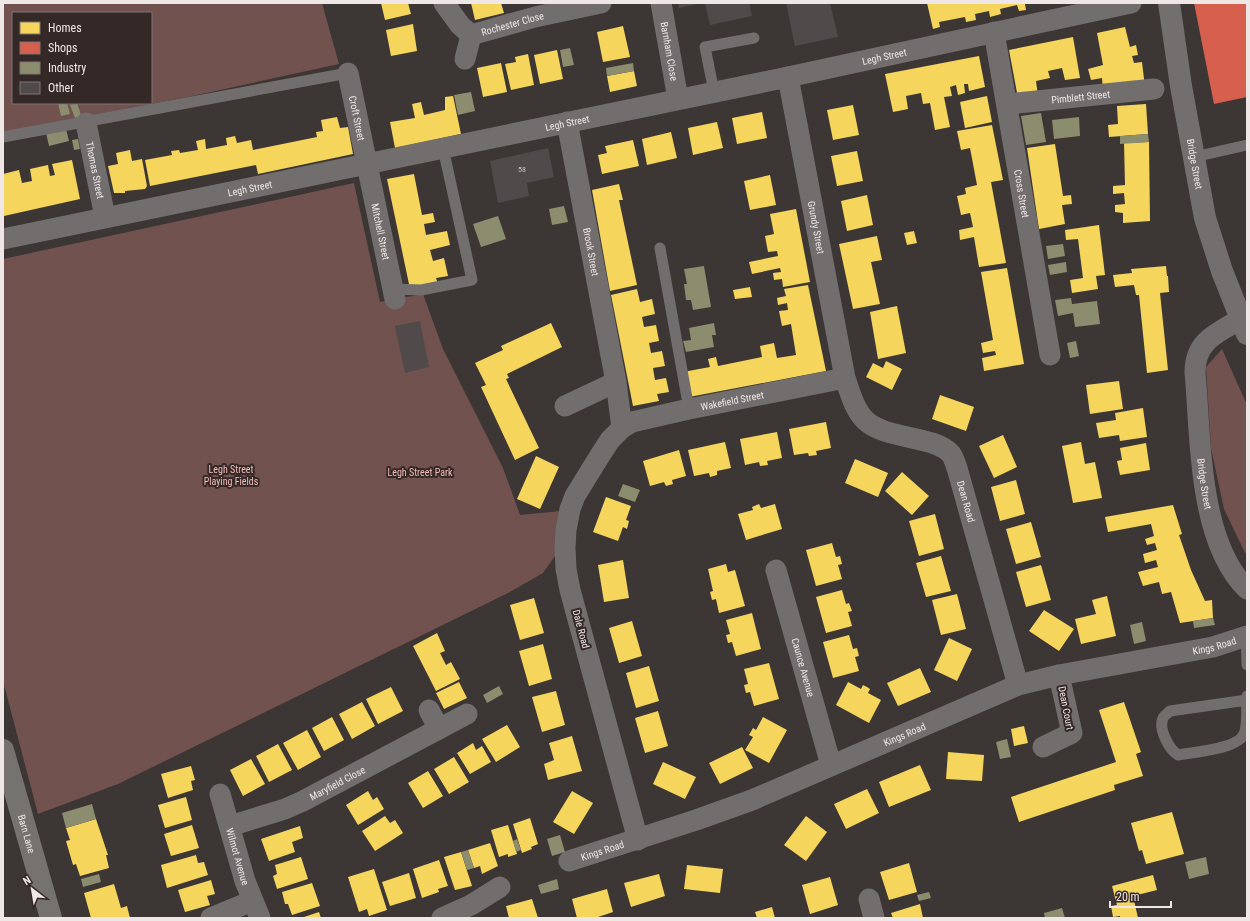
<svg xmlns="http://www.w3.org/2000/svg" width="1250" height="921" font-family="'Roboto Condensed',sans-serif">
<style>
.green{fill:#71524f;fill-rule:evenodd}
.homes{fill:#f6d55c}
.shops{fill:#d6604d}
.industry{fill:#8c8c6e}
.building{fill:#504a4a}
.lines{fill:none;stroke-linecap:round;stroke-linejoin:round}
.lane{stroke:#726e6e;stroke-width:11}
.street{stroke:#726e6e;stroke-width:21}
.secondary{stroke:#757270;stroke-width:22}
.primary{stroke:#736f6e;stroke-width:22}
.labels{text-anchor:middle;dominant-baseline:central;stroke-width:4;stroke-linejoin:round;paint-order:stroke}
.number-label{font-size:8px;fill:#c7c0bf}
.street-label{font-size:10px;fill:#efe7e6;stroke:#352928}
.park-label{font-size:10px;fill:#f4bcb9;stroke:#352928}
</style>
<rect width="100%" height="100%" fill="#3c3635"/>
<!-- green -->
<path class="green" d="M3 3H322L339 64 188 97 3 132ZM13 13H151V103H13Z
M354 183 380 302 423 294 443 349 503 468 520 515 561 511 560 549 543 573 508 593 118 784 38 814 3 681V259Z
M1222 349 1247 405V551L1245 553 1224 509 1211 448 1206 367Z"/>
<!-- homes -->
<path class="homes" d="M381 3H408L411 14 385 20Z
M471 3H501L504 13 475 20Z
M927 3H1028V4H1025L1026 10 1019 11 1017 5 1000 9 1001 14 990 17 989 11 975 14 976 20 966 22 965 17 939 22 940 27 933 29Z
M413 24 417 51 391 56 386 30Z
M623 26 630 57 603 62 597 32Z
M1125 27 1130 47 1136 45 1138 55 1132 56 1134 63 1142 62 1145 87 1103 91 1102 78 1091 80 1088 69 1103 65 1097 33Z
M1073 37 1080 78 1065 80 1062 68 1048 71 1050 78 1036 81 1038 96 1018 98 1009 50Z
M557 50 563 79 540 84 534 55Z
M528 54 534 85 511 90 505 64 516 62 515 57Z
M979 56 985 87 969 91 968 84H964L965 93 958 95 956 85 950 87 952 96 944 97 950 127 935 130 930 103 923 104 921 93 906 96 908 109 893 112 885 74Z
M501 63 507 92 483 97 477 68Z
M634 71 637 86 610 92 607 76Z
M453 96 461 134 395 148 390 122 415 118 412 104 421 102 424 115 445 110V97Z
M987 96 992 122 965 128 960 102Z
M1146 104 1148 134 1109 137 1108 125 1118 124 1117 106Z
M853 105 859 135 833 140 827 110Z
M762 112 767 138 737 144 732 118Z
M337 117 340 128 348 127 353 154 258 174 256 165 150 186 145 160 172 155 171 151 179 150 180 153 198 150 196 141 205 139 206 149 227 145 226 138 235 136 237 143 251 140 253 150 317 137 316 132 323 131 321 120Z
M717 122 723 148 693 155 688 128Z
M992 125 1003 180 991 182 1006 263 979 267 974 237 960 240 959 230 973 227 970 213 961 215 957 196 966 194 965 188 977 185 970 148 961 150 957 131Z
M671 132 677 158 647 165 642 139Z
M633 140 639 166 602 174 598 155 607 153 605 146Z
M1149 142 1150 221 1123 223V213L1115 212V205L1125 204 1124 193 1113 194V186L1125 185 1124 143Z
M1055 144 1063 196 1071 195 1072 204 1062 205 1065 224 1039 229 1027 148Z
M130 150 132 161 142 159 147 186 145 189 125 191V193H114L108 166 118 164 116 153Z
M857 151 863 181 837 186 831 156Z
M72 160 80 199 4 216 3 215V174L19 170 22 183 32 181 30 169 48 165 50 176 55 175 52 164Z
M414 174 422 215 433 213 435 222 424 224 426 235 447 231 450 245 430 250 433 261 444 258 448 276 436 278 438 284 410 289 387 179Z
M770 175 776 205 750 210 744 181Z
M619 184 623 200H619L637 285 610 291 592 190Z
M867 195 873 225 847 231 841 201Z
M796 209 810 282 783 287 782 279 774 280 773 273 781 272 780 268 752 274 749 262 778 256 777 251 768 252 765 236 774 234 770 214Z
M1099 225 1105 275 1096 276 1098 289 1072 293 1070 280 1083 278 1078 239 1066 240 1065 230Z
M914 231 917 243 907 245 904 233Z
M877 236 882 260 871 262 880 304 853 309 839 244Z
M1166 266 1167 276H1168L1169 292 1160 293 1168 370 1147 373 1139 295H1136L1134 285 1115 287 1113 275 1132 273 1131 269Z
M1007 268 1024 364 984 371 982 358 996 355 995 351 983 353 981 343 993 340 981 272Z
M808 285 826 371 689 397 683 372 710 367 708 359 716 357 718 366 762 357 760 346 774 343 777 358 796 355 791 324 782 326 779 311 788 310 787 303 778 305 777 298 786 296 784 289Z
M750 287 752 297 735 299 733 290Z
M637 289 640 302 652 299 655 314 642 317 644 327 656 325 659 341 649 343 651 353 662 351 665 366 653 368 655 380 666 378 669 392 657 394 659 401 633 406 611 295Z
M897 306 906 353 878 359 870 312Z
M551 323 562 347 507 374 509 378 506 379 539 448 515 460 481 387 486 385 475 363 503 350 501 346Z
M886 361 902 369 892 390 866 377 873 363 883 368Z
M1119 381 1123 409 1090 414 1086 385Z
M940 395 974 407 966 431 932 419Z
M1143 408 1147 437 1120 441 1119 435 1099 438 1096 423 1116 420 1115 413Z
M826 422 831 448 816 451 817 455 809 456 808 453 794 455 789 429Z
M777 432 782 458 767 461 768 465 760 466 759 462 745 465 740 439Z
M1003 435 1017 467 994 478 979 446Z
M725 442 731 468 717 471V475L710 477 709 473 694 476 688 450Z
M1081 442 1085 464 1095 462 1102 498 1073 503 1062 446Z
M1146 443 1150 470 1120 475 1117 461 1122 460 1120 448Z
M679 450 686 476 672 480 673 484 666 486 664 482 650 486 643 461Z
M536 456 559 467 540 509 517 499Z
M855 459 888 473 878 497 845 483Z
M902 472 929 496 912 515 885 491Z
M1016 480 1025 514 1000 521 991 487Z
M606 497 631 506 626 520 629 521 627 529 623 527 618 541 593 532Z
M759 504 761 508 775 504 782 529 746 540 738 514 753 510 752 507Z
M1173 505 1182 534 1179 535 1191 570 1205 601 1212 600 1213 618 1180 623 1171 592 1162 594 1159 582 1143 586 1138 572 1158 567 1156 560 1145 563 1143 554 1157 550 1155 543 1147 545 1145 539 1154 536 1151 524 1108 532 1105 517Z
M935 514 944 549 919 556 909 521Z
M1031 522 1041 557 1016 564 1006 529Z
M832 543 836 557 840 556 842 564 838 565 842 579 816 586 806 550Z
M941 556 951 591 926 597 916 563Z
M623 560 629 598 604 602 598 565Z
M726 564 728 572 735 570 745 606 719 613 716 599 712 600 710 592 713 591 708 569Z
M1041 565 1051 600 1026 607 1016 572Z
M842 590 846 604 849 603 852 611 848 612 852 626 826 633 816 597Z
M957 594 966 629 941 635 932 600Z
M1107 596 1116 636 1081 644 1075 619 1096 614 1092 600Z
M534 598 544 633 520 640 510 605Z
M1044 610 1074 629 1059 651 1029 631Z
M752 613 761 649 736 656 732 642 728 643 726 635 730 634 726 620Z
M632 621 642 656 619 663 609 628Z
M437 633 445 651 440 653 446 665 451 662 460 679 436 691 413 646Z
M849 635 853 649 857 648 859 656 855 657 859 671 833 678 823 642Z
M949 638 972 649 957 681 934 670Z
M543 644 552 679 529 686 519 651Z
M769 663 779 699 754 706 750 692 746 693 744 685 748 684 744 669Z
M649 666 659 701 636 708 626 673Z
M920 668 931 692 898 706 887 683Z
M459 682 467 698 444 709 436 693Z
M848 682 861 689 863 685 867 687 870 689 868 693 881 700 869 723 836 705Z
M391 687 403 711 378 724 366 699Z
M556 691 565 725 542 732 532 697Z
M362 702 375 726 352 739 339 714Z
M1124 702 1141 752 1136 754 1143 776 1114 785 1115 790 1019 822 1011 797 1116 762 1099 710Z
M658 711 668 746 645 753 635 718Z
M332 717 344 740 324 751 312 728Z
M763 717 787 730 769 763 745 750 753 737 749 735 753 728 756 730Z
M507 725 520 747 496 762 482 739Z
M1024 726 1028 743 1014 746 1011 729Z
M307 730 321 757 298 770 283 743Z
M572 736 582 771 548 780 544 764 554 760 549 743Z
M473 743 476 750 482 746 491 762 470 774 457 753Z
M278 744 292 770 269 782 256 756Z
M742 747 753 768 720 784 709 763Z
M948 752 984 755 982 781 946 779Z
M454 757 469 782 449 794 434 769Z
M251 759 265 784 243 796 230 770Z
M663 762 696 777 685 799 653 784Z
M920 765 931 790 889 807 879 782Z
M191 766 195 780 191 781 193 790 168 798 161 774Z
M428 771 443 796 423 808 408 783Z
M867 789 879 813 846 829 834 804Z
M368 791 373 800 377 797 384 809 358 825 346 805Z
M572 791 593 803 574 834 553 822Z
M186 797 192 820 165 828 158 805Z
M1172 812 1184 854 1146 864 1142 850 1139 851 1131 823Z
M385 816 390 823 395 820 403 833 375 851 362 831Z
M806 816 827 832 806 861 784 845Z
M530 818 538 844 531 847 532 849 522 853 513 824Z
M96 819 108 855H106L109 868 80 876 76 864 73 865 66 841 70 840 66 828Z
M192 825 199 848 171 856 164 834Z
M508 825 517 854 508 857V854L499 857 491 830Z
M300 826 303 838 292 842 295 852 269 861 261 839Z
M490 843 498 866 482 874 480 866 474 868 468 850Z
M461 852 472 886 455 890 444 857Z
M196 855 198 863 204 862 208 875 167 888 161 865Z
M301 857 308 879 277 889 273 876 277 874 275 865Z
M439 860 448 886 438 889 439 892 422 898 413 869Z
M909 863 917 892 889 900 880 872Z
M687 865 723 869 720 893 684 889Z
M374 869 387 910 369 916 367 909 359 912 348 877Z
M409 873 416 898 390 906 382 882Z
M659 874 665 896 631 907 624 883Z
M1153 875 1157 890 1133 896 1138 918H1120V916L1113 917 1111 906 1117 905 1112 886Z
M830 877 838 905 810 914 802 885Z
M211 880 215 894 207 896 210 905 185 912 178 890Z
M312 883 320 906 292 915 288 904H285L282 892Z
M114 884 121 908 127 906 130 918H91L84 893Z
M607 889 613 912 595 918H577L572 899Z
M532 899 538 918H509L506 906Z
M920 904 923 918H893L891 913Z
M772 907 775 918H757L755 912Z
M319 912 321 918H301Z"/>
<!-- shops -->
<path class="shops" d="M1194 3H1247V97L1214 104Z"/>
<!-- industry -->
<path class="industry" d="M570 48 574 65 563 67 560 50Z
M633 63 634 71 607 76 606 68Z
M471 92 475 111 458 115 454 95Z
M58 103H67L70 114 61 116Z
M77 103 81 115 75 118 70 105Z
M1041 113 1046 142 1026 145 1021 116Z
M1079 117 1080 136 1054 139 1052 120Z
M66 129 69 141 49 146 46 133Z
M1148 134 1149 142 1120 144V136Z
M78 139 80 149 74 150 72 140Z
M564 206 568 222 552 225 549 209Z
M498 216 506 239 481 247 473 224Z
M1063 244 1065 256 1048 259 1046 246Z
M1066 262 1067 272 1050 275 1048 265Z
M704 266 711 307 693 310 691 300H686L684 284H687L684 269Z
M1071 298 1072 304 1097 301 1100 324 1075 327 1073 313 1058 316 1055 300Z
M714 323 716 335H712L714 347 686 352 683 341 691 340 689 328Z
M1076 341 1079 356 1070 358 1067 343Z
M623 484 640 490 635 502 618 496Z
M1213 618 1215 625 1194 628 1193 621Z
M1142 622 1146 641 1134 644 1130 625Z
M499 686 503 694 487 703 483 695Z
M1007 739 1011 757 1000 759 996 742Z
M92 804 96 819 66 828 62 813Z
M560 835 565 852 552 856 547 839Z
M517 839 521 850 516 852 513 841Z
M468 850 474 868 467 870 461 852Z
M1206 857 1209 874 1189 879 1185 862Z
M99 874 101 882 83 887 81 879Z
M557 879 559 889 541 894 538 885Z
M929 892 931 898 919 901 917 895Z
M1062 908 1065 918H1045L1044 913Z"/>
<!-- building -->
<path class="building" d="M678 3H697V4L679 8Z
M705 3H749L752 16 710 25Z
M786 3H830L838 37 795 46Z
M548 148 554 177 527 183 529 196 498 203 490 161Z
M420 321 429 367 405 373 395 326Z"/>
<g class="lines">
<!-- lane -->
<path class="lane" d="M714 92 705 47 754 38
M3 137 348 73
M1194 157 1247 145
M660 248 689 409
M393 289 421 290 472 280 443 148
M1246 637 1247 665
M1247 700 1170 711C1168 713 1164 716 1163 718 1158 729 1169 749 1178 755 1194 752 1238 749 1244 734 1248 725 1246 710 1247 700V696"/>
<!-- street -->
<g class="street">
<path id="s1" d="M444 3 460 25 471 35 535 17 601 3"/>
<path id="s2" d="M661 3 678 99"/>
<path id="s3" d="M994 32 1050 355"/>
<path d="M465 59 471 35"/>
<path id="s4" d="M348 73 395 299"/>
<path id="s5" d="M788 77 845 378C850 392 854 409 865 420 885 440 935 435 951 454 954 458 955 463 957 468L1018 685"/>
<path id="s6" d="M1007 104 1154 89"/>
<path id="s7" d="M567 122 616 382 622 428"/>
<path id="s8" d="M86 123 105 217"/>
<path id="s9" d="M3 239 788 77 1131 3"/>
<path id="s10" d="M1241 319C1217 333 1195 341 1195 372 1201 438 1198 541 1247 589"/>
<path d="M565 406 616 382"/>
<path id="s11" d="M776 570 831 765"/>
<path d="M429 710 439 729"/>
<path d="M1043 747 1072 733 1059 675"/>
<path id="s12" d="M220 794 245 881 260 918"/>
<path id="s13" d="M230 826 285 809 303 801 467 714"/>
<path id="s14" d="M638 840 570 590 566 569 565 548 566 530 570 509 575 496 599 457 610 440 622 428 632 422 689 409 845 378"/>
<path id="s15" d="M569 861 696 820 752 800 1018 685 1059 675 1213 647 1247 636"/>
<path d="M869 899 874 918"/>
<path d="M211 918 252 901"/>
<path d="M442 918 471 905 500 887"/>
</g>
<!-- secondary -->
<path class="secondary" id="s16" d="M3 750 51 918"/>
<!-- primary -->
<path class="primary" id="s17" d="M1169 3 1181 86 1205 218 1222 271 1247 334"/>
</g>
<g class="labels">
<!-- number labels -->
<g class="number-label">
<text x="522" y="169">58</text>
</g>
<!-- street labels -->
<g class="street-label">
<text stroke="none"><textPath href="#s1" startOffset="85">Rochester Close</textPath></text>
<text stroke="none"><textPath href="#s2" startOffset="49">Barnham Close</textPath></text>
<text stroke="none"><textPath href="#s9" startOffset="900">Legh Street</textPath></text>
<text stroke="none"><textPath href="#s6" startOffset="74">Pimblett Street</textPath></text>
<text stroke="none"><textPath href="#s4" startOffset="46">Croft Street</textPath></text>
<text stroke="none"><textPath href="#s9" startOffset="576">Legh Street</textPath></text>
<text stroke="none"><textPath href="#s17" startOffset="163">Bridge Street</textPath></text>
<text stroke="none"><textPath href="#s8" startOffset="48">Thomas Street</textPath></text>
<text stroke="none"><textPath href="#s9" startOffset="252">Legh Street</textPath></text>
<text stroke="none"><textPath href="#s3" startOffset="164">Cross Street</textPath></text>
<text stroke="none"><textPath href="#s5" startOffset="153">Grundy Street</textPath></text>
<text stroke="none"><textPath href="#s4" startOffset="162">Mitchell Street</textPath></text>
<text stroke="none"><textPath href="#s7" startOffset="132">Brook Street</textPath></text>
<text stroke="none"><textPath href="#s14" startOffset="552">Wakefield Street</textPath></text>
<text stroke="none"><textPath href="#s10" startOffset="187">Bridge Street</textPath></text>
<text stroke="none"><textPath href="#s5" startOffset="497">Dean Road</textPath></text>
<text transform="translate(581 629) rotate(75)">Dale Road</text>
<text stroke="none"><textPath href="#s15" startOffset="683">Kings Road</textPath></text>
<text stroke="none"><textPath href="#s11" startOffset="101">Caunce Avenue</textPath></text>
<text transform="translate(1066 708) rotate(79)">Dean Court</text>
<text stroke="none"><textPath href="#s15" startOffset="359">Kings Road</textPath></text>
<text stroke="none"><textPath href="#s13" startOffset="116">Maryfield Close</textPath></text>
<text stroke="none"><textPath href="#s16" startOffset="87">Barn Lane</textPath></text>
<text stroke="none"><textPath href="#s15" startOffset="35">Kings Road</textPath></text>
<text stroke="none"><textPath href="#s12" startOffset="65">Wilmot Avenue</textPath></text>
</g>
<!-- park labels -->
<g class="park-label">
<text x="231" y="469">Legh Street<tspan x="231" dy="12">Playing Fields</tspan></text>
<text x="420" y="472">Legh Street Park</text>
</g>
</g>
<!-- border -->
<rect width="1250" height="921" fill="none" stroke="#efe7e6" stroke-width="8"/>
<!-- legend -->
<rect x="12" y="12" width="140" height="92" fill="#352928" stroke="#7f7574"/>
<rect x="20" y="22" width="20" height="12" fill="#f6d55c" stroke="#7f7574"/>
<text x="48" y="32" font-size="12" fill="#efe7e6">Homes</text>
<rect x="20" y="42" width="20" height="12" fill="#d6604d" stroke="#7f7574"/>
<text x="48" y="52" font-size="12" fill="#efe7e6">Shops</text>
<rect x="20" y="62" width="20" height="12" fill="#8c8c6e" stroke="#7f7574"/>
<text x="48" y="72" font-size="12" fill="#efe7e6">Industry</text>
<rect x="20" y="82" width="20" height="12" fill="#504a4a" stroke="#7f7574"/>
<text x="48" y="92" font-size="12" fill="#efe7e6">Other</text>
<!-- north arrow -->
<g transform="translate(32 889) rotate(329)" stroke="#352928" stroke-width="3" paint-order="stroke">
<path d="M0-3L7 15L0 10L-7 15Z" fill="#efe7e6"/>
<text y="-6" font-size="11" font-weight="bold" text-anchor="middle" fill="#efe7e6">N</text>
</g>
<!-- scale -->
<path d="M1110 901v6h61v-6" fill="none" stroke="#efe7e6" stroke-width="2"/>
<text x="1116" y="901" font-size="12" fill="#efe7e6" stroke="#352928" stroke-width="3" paint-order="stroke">20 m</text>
</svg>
